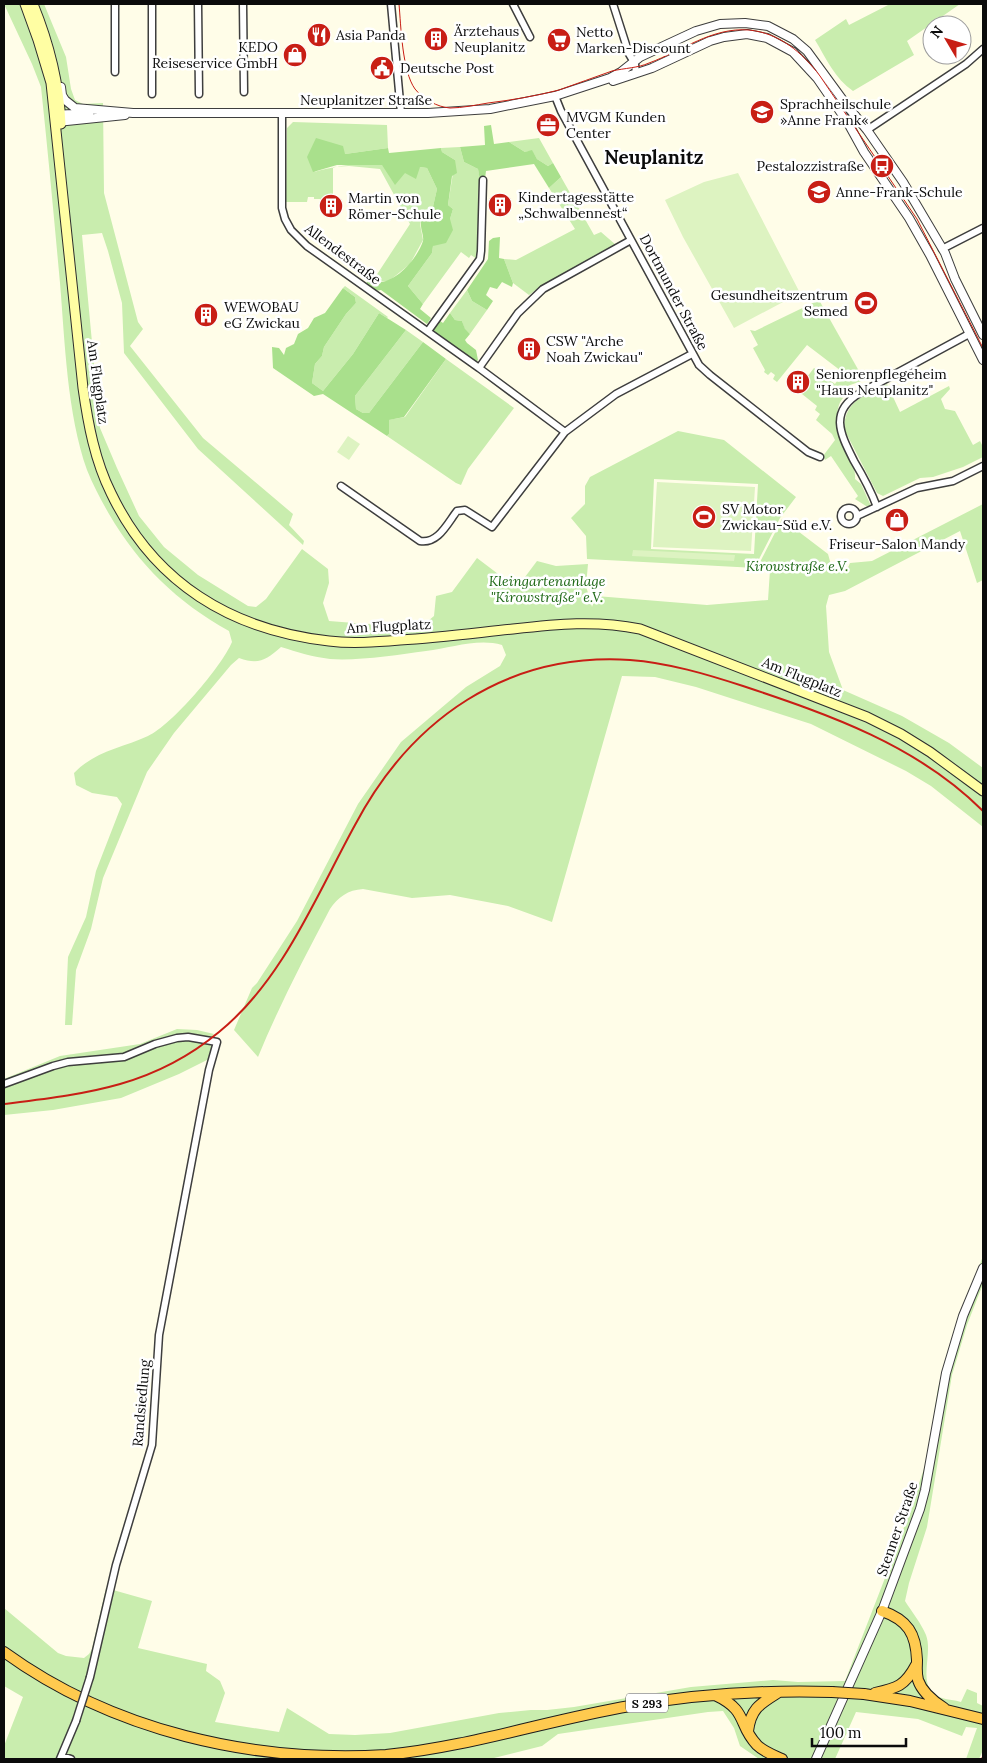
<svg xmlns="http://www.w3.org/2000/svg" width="987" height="1763" font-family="Lora,serif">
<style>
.green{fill:#c9edae;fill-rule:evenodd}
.forest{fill:#a9e08c}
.pitch{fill:#ddf3c1}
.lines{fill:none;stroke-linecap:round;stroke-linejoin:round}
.minor-casing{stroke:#3e3e3e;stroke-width:9}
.tertiary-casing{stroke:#3e3e3e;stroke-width:10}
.secondary-casing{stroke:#2d2d2d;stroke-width:11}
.trunk-casing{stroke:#1c1c1c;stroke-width:12}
.minor{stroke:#fff;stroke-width:6}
.tertiary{stroke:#fff;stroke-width:8}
.secondary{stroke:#fffea3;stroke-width:9}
.trunk{stroke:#ffca4f;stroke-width:10}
.tram{stroke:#c81e15;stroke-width:1}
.rail{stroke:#c81e15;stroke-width:2}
.minor-bridge-casing{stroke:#3e3e3e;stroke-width:9;stroke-linecap:butt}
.trunk-bridge-casing{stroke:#1c1c1c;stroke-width:12;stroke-linecap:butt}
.minor-bridge{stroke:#fff;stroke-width:6}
.trunk-bridge{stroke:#ffca4f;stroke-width:10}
.labels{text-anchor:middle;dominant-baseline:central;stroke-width:5;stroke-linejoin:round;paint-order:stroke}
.shield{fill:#fff;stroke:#545454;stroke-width:1}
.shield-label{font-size:12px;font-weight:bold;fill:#0b0b0b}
.poi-label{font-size:14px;fill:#0b0b0b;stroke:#fff;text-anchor:start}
.street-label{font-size:14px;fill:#0b0b0b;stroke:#fff}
.park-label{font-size:14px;font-style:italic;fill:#1e6815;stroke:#fff}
.district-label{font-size:19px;font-weight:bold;fill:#0b0b0b;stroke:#fff}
</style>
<rect width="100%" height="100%" fill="#fffde8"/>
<!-- green -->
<path class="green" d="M4 4H44L66 57 71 89 75 100 83 104 103 103 104 193 138 322 143 329 130 346 203 438 293 514 289 525 304 541 303 545 198 449 124 353 122 303 108 251 102 233 82 235 100 428 117 468 139 516 164 547 198 575 248 606 256 607 266 599 302 549 328 569 329 583 323 603 329 621 367 624 428 621 434 616 436 596 452 592 477 558 514 586 519 585 537 561 556 566 588 564 586 586 592 607 596 596 707 605 768 600 770 570 758 568 759 564 782 519 828 554 833 572H846L850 563 872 561 983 504V580L977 583 960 531 845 591 829 595 826 606 829 652 843 690 902 716 949 743 983 768V827L931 786 906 771 811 724 696 687 655 677 622 676 552 922 508 906 450 895 412 898 363 889C348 890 338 897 330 909 304 958 279 1006 258 1057L234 1030 252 988 257 983 297 921 358 804 401 742 466 687 500 666 506 655 502 645C478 638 451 648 426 651 397 655 358 661 330 659 313 657 297 652 281 647 266 660 259 665 239 658L231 665 174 733 147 772 103 878 91 929 76 970 72 1025H65L68 957 86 917 96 871 122 804 117 797 92 793 76 785 74 773C95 751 122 748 148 736 172 725 222 666 232 642L229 631C177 602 139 565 109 514 101 500 93 485 87 470 67 413 65 343 60 283 54 218 48 152 41 87L32 64Z
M890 4H960L907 41 914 55 853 91C835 79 826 58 815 40L846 19 849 25Z
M293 122 387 125 388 148 345 154 314 172C336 166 359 162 382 165 390 167 398 170 405 173L420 167 427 168 437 189 432 211 423 210 420 224 423 240 410 264 389 281 372 282 410 224 380 169 349 166 333 167V199H314V197H308L307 202H286L287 128Z
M539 138 553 163 548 166 537 159 532 151 525 152 509 142Z
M460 147 464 162 478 169 480 180 479 252 477 259 471 255 469 258 461 252 423 304 408 286 432 253 433 246 450 219 453 209 448 205 455 160 442 152 441 148Z
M561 177 594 235 601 232 616 245 537 289 529 295 513 283 504 259 516 260 575 229 549 188Z
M345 286 388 317 387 318 379 313 353 354 323 391 312 383 315 364 322 356 324 347 346 314 356 303 355 297 343 288Z
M467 290 472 301 487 310 470 334 465 330 462 321 455 320 450 313Z
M819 300 864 380 842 388 839 394 843 398C838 404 838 409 837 416 833 441 857 457 855 479L861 484 871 506H866L855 499 858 496 831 456 825 460 823 456 835 440 832 434 816 420 820 414 815 410 817 406 797 390 814 368 835 384 837 381 839 382 845 374 807 345 777 382 773 379 775 375 771 372 768 375 764 372 765 370 753 348 758 345 750 330 755 331Z
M406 330 423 342 369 413H363L356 409 355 396Z
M446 359 514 408 468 469 461 485 456 483 387 436 389 434 388 420 405 417Z
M887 384 900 412 949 386 950 389 941 399 945 409 955 411 973 445 980 441 983 447V457L963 467 933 477 920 478 883 496 877 493 844 429C845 400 864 396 887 384Z
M678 431 724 440 796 497 780 518 757 563 756 568 587 559 586 536 571 518 585 504V486L590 477ZM654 479 758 484 754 554 651 549Z
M177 1029 197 1030 214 1034 208 1043 212 1047 209 1059 179 1074 121 1098 53 1110 4 1115V1079L60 1056 140 1044Z
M983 1256V1284L967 1325 952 1375 927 1527 909 1583 905 1601C912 1612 921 1623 926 1635 934 1656 914 1688 942 1698 948 1700 955 1700 961 1702L967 1689 977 1693V1703L983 1706V1750L979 1759H966L977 1728 966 1727 962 1736 918 1719 856 1712 835 1759H759L740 1746 734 1728 723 1711 708 1712 558 1734 542 1746 490 1759H4V1746L23 1697 4 1686V1608L58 1653 66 1656 84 1658 89 1654 92 1649 106 1588 152 1601 138 1648 207 1664 206 1671 220 1681 225 1693 215 1722 279 1732 287 1708 329 1734 355 1735 390 1733 499 1713 531 1710H547L574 1707 691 1687 773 1680 798 1682 845 1681 899 1542 927 1460 938 1388 961 1315Z"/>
<!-- forest -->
<path class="forest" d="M491 125 494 144 509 142 525 152 532 150 537 159 548 166 553 163 561 177 549 188 534 164 486 171 485 179 480 181 478 169 464 162 460 147 485 145 484 126Z
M316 138 343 146 345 154 388 148 389 153 441 148 442 152 455 160 457 173 452 176 448 205 453 209 450 219 453 230 446 243 433 246 432 253 408 286 423 304 420 309 431 318 427 324 381 290 375 291 366 284 368 280C390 291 417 260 423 241 424 236 421 230 421 226 420 221 422 215 422 210L432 211 437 189 427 168 420 167 416 179 405 173 395 185 382 165H337L313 172 307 157Z
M500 237 499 258 504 259 513 283 512 287 502 282 497 289 490 287 486 295 493 301 487 310 472 301 467 290 488 259 489 241 493 238Z
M343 288 355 297 356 303 346 314 324 347 322 356 315 364 312 383 323 391 353 354 379 313 406 330 355 396 356 409 363 413H369L423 342 446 359 404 417 389 420V434L387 436 323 394 314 396 273 368 272 347 279 348 284 355 286 348 294 344 298 334 308 328 314 318 325 313Z
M450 313 455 320 462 321 465 329 470 334 465 340 467 343 476 350 478 360 475 363 437 336 433 330 440 321 443 323Z"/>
<!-- pitch -->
<path class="pitch" d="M738 173 800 293 734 328 683 237 665 200 704 182Z
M348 436 360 444 349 460 337 452Z
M657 482 755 487 751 551 653 547Z
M633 550 735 555 734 561 632 556Z"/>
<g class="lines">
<!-- minor casing -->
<g class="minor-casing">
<path id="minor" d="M115 4V72
M152 4V94
M198 4 199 94
M243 4 244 92
M391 4 401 113
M513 4 530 37
M613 4 629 54 635 64 636 73
M555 96 561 111 699 365 710 375 808 452 820 457
M282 114V208L285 219 291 230 307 246 479 368 565 432
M867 130 966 64 983 49
M942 249 983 228
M428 331 480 259 481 251 483 180
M479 368 518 313 543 289 631 240
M341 486 420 541C438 544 447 524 457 511L465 510 492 527 565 432 616 394 692 354
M877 507C871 491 863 476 854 461 841 435 828 412 860 393L969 334
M841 516a8 8 0 1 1 16 0a8 8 0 1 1-16 0Z
M857 516 917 488 953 481 983 466
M4 1084 53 1066 68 1062 124 1057 155 1044 177 1038 188 1037 217 1042 209 1070 159 1335 152 1445 116 1565 90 1677
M62 1756 71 1759
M60 1759 76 1721"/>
</g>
<!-- tertiary casing -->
<g class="tertiary-casing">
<path id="tertiary" d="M613 81 652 68 710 41 724 37 747 34 767 38 793 52 817 78 848 123 864 152 909 218 930 255 983 360
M61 87 62 95 65 100 75 108 133 113H428L490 109 555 96 610 78 621 72 640 57 696 31 720 24 745 23 768 26 793 39 807 51 848 107 867 130 903 182 945 253 955 279 983 335
M55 115 89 113
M57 122 125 115
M816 1759 882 1611 920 1509 925 1490 946 1373 963 1316 983 1268"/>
</g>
<!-- secondary casing -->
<g class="secondary-casing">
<path id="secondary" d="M25 4 38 40 51 83 83 388C88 424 95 461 111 493 154 583 231 630 329 641 352 644 376 642 400 640 438 638 475 633 513 629 557 624 596 620 640 629L867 717 901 734 930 752 983 791
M33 4C49 43 59 82 61 124"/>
</g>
<!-- trunk casing -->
<g class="trunk-casing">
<path id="trunk" d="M882 1611C908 1620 916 1634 917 1660 917 1667 916 1673 918 1680 922 1692 933 1701 944 1708
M4 1652C113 1731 252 1763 386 1755 469 1747 548 1720 630 1706 697 1694 764 1690 832 1692
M875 1693C897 1688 905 1686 916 1665
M864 1694 910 1701 983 1719
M715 1695C749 1711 737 1724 757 1745 764 1752 773 1755 782 1759
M748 1731C751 1708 760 1704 779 1692"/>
</g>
<!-- minor -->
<use href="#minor" class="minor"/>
<!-- tertiary -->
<use href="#tertiary" class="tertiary"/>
<!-- secondary -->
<use href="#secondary" class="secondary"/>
<!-- trunk -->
<use href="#trunk" class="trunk"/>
<!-- tram -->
<path class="tram" d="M399 4C401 26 402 71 415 89 423 99 437 107 450 108 462 108 476 105 488 103 512 100 536 96 559 90 577 84 594 77 612 71 625 68 638 68 649 63 682 51 712 27 749 30 779 33 802 52 820 76L917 219 983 348"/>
<!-- rail -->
<path class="rail" d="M4 1104C85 1094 153 1087 219 1032 283 980 316 896 355 825 411 719 507 652 630 660 669 663 706 674 743 686 830 715 917 745 983 811
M982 1759 983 1757"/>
<!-- minor-bridge casing -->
<g class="minor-bridge-casing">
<path id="minor-bridge" d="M76 1721 90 1677"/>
</g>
<!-- trunk-bridge casing -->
<g class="trunk-bridge-casing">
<path id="trunk-bridge" d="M832 1692 864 1694"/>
</g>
<!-- minor-bridge -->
<use href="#minor-bridge" class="minor-bridge"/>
<!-- trunk-bridge -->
<use href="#trunk-bridge" class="trunk-bridge"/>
</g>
<!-- icons -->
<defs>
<g id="restaurant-disc" transform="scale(1.25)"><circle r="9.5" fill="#c81e15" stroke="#fff"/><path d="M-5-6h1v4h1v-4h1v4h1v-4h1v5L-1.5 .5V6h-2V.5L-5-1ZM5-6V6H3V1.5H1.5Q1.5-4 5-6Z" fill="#fff"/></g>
<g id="building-disc" transform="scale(1.25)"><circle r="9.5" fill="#c81e15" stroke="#fff"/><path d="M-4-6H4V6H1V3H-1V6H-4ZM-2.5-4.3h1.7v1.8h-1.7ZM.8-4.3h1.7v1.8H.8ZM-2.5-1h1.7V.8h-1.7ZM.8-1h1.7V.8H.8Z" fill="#fff"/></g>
<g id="supermarket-disc" transform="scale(1.25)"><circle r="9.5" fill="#c81e15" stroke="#fff"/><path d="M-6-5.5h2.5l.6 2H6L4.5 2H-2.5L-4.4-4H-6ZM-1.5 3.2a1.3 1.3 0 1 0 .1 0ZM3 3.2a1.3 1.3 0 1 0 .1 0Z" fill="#fff"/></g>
<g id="shop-disc" transform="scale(1.25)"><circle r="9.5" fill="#c81e15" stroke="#fff"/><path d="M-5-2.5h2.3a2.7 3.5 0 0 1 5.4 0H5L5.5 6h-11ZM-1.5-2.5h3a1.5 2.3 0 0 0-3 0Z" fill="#fff"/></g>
<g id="civic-disc" transform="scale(1.25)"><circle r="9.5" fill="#c81e15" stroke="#fff"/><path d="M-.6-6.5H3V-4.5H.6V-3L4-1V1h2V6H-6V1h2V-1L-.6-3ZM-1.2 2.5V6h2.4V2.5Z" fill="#fff"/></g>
<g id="school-disc" transform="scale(1.25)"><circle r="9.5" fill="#c81e15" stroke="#fff"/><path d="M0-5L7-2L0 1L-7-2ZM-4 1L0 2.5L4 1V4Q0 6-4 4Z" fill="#fff"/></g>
<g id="office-disc" transform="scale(1.25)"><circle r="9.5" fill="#c81e15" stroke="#fff"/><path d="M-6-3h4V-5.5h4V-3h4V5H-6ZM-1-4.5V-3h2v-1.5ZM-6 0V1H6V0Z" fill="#fff"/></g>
<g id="bus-disc" transform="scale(1.25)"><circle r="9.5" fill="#c81e15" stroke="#fff"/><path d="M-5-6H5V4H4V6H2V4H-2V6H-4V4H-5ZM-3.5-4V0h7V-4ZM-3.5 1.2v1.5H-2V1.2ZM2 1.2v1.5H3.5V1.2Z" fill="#fff"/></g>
<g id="stadium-disc" transform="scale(1.25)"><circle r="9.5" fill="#c81e15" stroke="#fff"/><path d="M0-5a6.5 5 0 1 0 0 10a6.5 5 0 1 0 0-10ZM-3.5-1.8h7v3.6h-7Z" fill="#fff"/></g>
</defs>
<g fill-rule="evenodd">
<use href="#restaurant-disc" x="319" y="35"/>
<use href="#building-disc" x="436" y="39"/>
<use href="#supermarket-disc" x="559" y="40"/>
<use href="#shop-disc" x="295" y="55"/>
<use href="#civic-disc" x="382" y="68"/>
<use href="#school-disc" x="762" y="112"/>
<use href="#office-disc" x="548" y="125"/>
<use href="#bus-disc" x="882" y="166"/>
<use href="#school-disc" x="819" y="192"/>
<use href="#building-disc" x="500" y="205"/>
<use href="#building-disc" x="331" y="206"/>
<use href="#stadium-disc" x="866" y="303"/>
<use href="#building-disc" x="206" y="315"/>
<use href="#building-disc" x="529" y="349"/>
<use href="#building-disc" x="798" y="382"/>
<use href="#stadium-disc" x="704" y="517"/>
<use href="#shop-disc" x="897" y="520"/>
</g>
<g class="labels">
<!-- shield labels -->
<rect class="shield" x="626" y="1693.5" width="42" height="19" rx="4"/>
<g class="shield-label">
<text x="647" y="1703">S 293</text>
</g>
<!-- poi labels -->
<g class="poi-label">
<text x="454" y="31">Ärztehaus<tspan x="454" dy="16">Neuplanitz</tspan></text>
<text x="576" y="32">Netto<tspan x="576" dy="16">Marken-Discount</tspan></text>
<text x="336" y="35">Asia Panda</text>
<text x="278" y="47" text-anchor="end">KEDO<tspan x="278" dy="16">Reiseservice GmbH</tspan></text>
<text x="400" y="68">Deutsche Post</text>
<text x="780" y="104">Sprachheilschule<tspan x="780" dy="16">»Anne Frank«</tspan></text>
<text x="566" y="117">MVGM Kunden<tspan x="566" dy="16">Center</tspan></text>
<text x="864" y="166" text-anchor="end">Pestalozzistraße</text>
<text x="836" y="192">Anne-Frank-Schule</text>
<text x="518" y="197">Kindertagesstätte<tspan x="518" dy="16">„Schwalbennest“</tspan></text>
<text x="348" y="198">Martin von<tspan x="348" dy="16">Römer-Schule</tspan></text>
<text x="848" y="295" text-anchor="end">Gesundheitszentrum<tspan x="848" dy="16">Semed</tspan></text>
<text x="224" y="307">WEWOBAU<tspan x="224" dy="16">eG Zwickau</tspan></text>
<text x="546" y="341">CSW "Arche<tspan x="546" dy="16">Noah Zwickau"</tspan></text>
<text x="816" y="374">Seniorenpflegeheim<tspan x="816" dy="16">"Haus Neuplanitz"</tspan></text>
<text x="722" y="509">SV Motor<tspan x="722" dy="16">Zwickau-Süd e.V.</tspan></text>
<text x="897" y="544" text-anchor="middle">Friseur-Salon Mandy</text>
</g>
<!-- street labels -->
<g class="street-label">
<text x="366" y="100">Neuplanitzer Straße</text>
<text transform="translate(343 254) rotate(37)">Allendestraße</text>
<text transform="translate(674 292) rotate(62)">Dortmunder Straße</text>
<text transform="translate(98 382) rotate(82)">Am Flugplatz</text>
<text transform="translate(389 626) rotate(-3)">Am Flugplatz</text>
<text transform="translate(802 677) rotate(22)">Am Flugplatz</text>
<text transform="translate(141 1403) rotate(-85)">Randsiedlung</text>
<text transform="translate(897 1529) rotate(-71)">Stenner Straße</text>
</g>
<!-- park labels -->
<g class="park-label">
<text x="797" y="566">Kirowstraße e.V.</text>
<text x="547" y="581">Kleingartenanlage<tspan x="547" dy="16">"Kirowstraße" e.V.</tspan></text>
</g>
<!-- district labels -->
<g class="district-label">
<text x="654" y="157">Neuplanitz</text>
</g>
</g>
<!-- border -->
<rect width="987" height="1763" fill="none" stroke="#0b0b0b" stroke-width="10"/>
<!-- north arrow -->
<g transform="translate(947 40) rotate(308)"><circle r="24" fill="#ffffff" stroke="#9d9d9d"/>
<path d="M0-4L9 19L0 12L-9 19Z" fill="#c81e15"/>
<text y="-8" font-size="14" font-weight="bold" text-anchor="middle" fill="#0b0b0b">N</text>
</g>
<!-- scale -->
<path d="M812 1738v8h94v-8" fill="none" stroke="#0b0b0b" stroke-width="2.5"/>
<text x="820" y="1738" font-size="15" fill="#0b0b0b" stroke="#ffffff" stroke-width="4" paint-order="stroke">100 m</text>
</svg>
